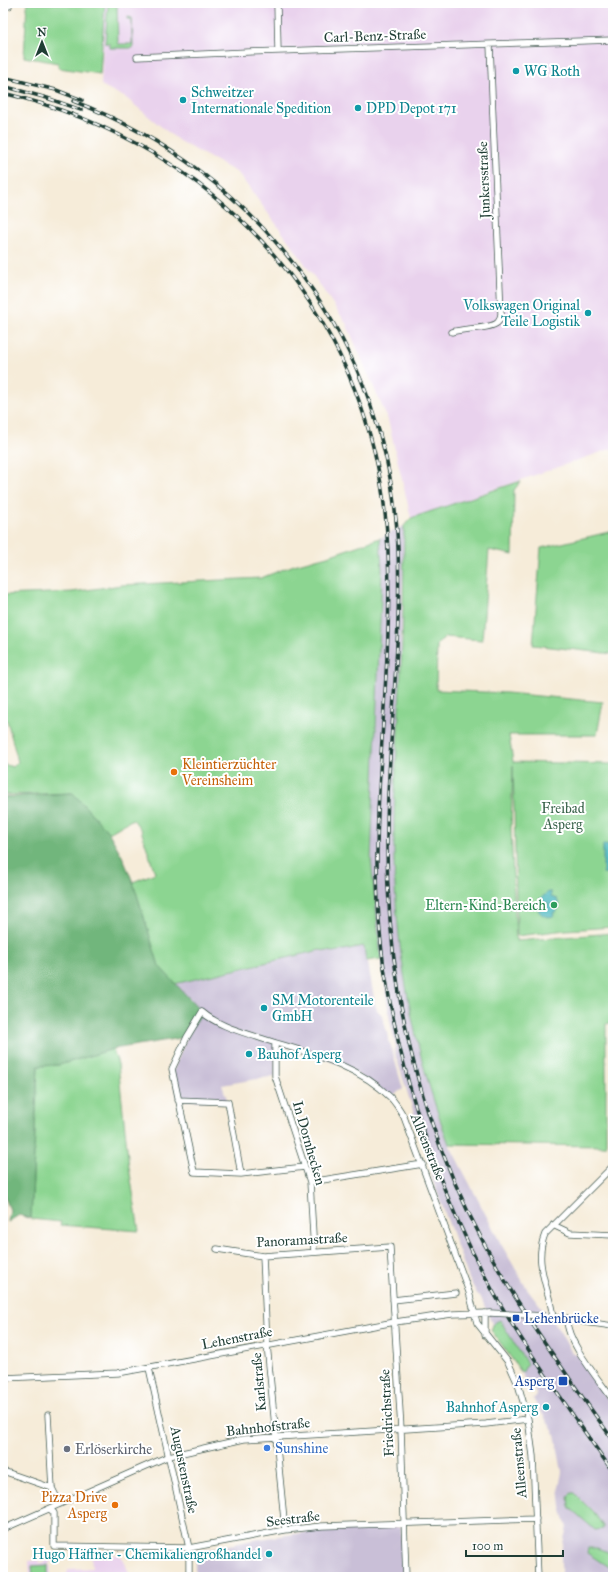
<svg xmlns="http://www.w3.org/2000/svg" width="616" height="1580" font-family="'IM FELL Great Primer',serif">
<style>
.built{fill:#e9d2ed}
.industrial{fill:#c9bfd7}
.green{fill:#8cd591;stroke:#568962}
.forest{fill:#71b67b;stroke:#487a58}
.water{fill:#48b7c0;stroke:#347a7a}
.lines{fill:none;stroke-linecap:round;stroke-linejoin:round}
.minor-casing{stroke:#3f574d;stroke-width:7}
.minor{stroke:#fff;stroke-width:5.5}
.rail-casing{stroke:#1f3d34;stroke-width:3.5}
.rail{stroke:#fff;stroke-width:2;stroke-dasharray:6;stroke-linecap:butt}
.minor-bridge-casing{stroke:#3f574d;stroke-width:7;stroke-linecap:butt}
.minor-bridge{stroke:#fff;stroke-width:5.5}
.culture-dot{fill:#0f9aa8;stroke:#fff;stroke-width:1.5}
.food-dot{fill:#e8710a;stroke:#fff;stroke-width:1.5}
.leisure-dot{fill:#2e9e5b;stroke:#fff;stroke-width:1.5}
.transit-dot{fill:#1a4fb4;stroke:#fff;stroke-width:1.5}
.shop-dot{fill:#3f7fe0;stroke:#fff;stroke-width:1.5}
.worship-dot{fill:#6b7280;stroke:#fff;stroke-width:1.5}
.labels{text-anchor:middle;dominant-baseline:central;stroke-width:4;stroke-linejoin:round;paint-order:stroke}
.street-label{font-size:14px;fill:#1f3d34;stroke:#fff}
.culture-label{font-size:14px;fill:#0d838f;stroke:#fff;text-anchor:start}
.food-label{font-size:14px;fill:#c56008;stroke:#fff;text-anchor:start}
.park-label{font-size:14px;fill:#3a634b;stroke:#fff}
.leisure-label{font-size:14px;fill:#27864d;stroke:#fff;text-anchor:end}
.transit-label{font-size:14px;fill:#164399;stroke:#fff;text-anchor:start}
.shop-label{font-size:14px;fill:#366cbe;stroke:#fff;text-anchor:start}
.worship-label{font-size:14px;fill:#5b616d;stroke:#fff;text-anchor:start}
</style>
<rect width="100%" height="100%" fill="#fff"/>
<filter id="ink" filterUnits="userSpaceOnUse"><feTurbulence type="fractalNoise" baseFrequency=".025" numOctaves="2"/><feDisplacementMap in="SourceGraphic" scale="8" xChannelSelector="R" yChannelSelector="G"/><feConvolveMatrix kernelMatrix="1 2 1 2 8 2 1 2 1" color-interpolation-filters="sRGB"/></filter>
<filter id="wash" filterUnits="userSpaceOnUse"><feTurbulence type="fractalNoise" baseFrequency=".012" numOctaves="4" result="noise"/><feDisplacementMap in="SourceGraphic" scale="16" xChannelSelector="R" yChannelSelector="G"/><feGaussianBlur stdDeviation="0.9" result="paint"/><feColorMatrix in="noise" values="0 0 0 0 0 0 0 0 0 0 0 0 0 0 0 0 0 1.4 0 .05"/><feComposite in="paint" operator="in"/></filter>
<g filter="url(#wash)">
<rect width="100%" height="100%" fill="#f6ecd9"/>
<!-- built -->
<path class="built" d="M105 3H613V448L411 518 388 420 346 323 294 248 238 173 179 141 126 98 101 85Z
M91 1554 120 1555 124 1560 130 1577H65L69 1569 92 1568Z
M39 1560V1563L45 1562V1560H50L51 1577H30L29 1561Z"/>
<!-- industrial -->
<path class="industrial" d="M404 526 400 688 394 838 396 897 402 956 411 1009 422 1061 439 1118 449 1144 501 1244 526 1287 559 1330 572 1353 579 1356 611 1405 613 1411V1577H561V1551L567 1527 561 1507 559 1487 562 1472 555 1434 533 1399 537 1395 529 1382 527 1383 511 1356 493 1333 492 1324 482 1300 476 1292 469 1279 431 1175 432 1170 394 1050 396 1047 390 1021 381 959 372 886 371 829 382 570 380 538Z
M365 946 375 1004 377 1010 382 1015 403 1089 390 1097 345 1066 275 1043V1076L222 1085 228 1102 178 1100 172 1074 187 1037 174 984 320 950 333 952Z
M401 1527 403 1577H195V1552L253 1540 315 1531Z"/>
<!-- green -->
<path class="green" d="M27 3H105L100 74 59 68 58 63 24 57Z
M108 3H117L118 44H132V19H127L128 17 132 18 133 48H110V44L105 43Z
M521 481 514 490 513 555 489 550 482 640 445 637 441 640 437 645 436 690 507 693 603 702 597 735H509L513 762 613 764V927L565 930 517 936 513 765 511 829 516 941 613 933V1022L606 1024V1146L449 1144C412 1047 393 941 394 837 394 788 398 739 400 689 403 635 404 581 404 526L411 518Z
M613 531V654L533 645 541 548Z
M380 538 382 570 371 859 381 959 366 961 364 946 333 952 320 950 174 984 159 966 133 882 155 873 141 830 133 819 109 833 72 793 3 795V764L13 767 18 762 7 720H3V595L72 592 122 585 261 578 294 565 331 555Z
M113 1049 118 1064 129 1167 139 1231 60 1225 61 1222 31 1219 38 1066 59 1065Z
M500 1320 527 1364 522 1373 491 1330 494 1323Z
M571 1493H574L595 1514 603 1526V1529L595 1530 569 1507 568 1496Z
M588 1548H597L613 1554V1570L587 1553Z
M48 1565V1577H33L32 1566Z"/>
<!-- forest -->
<path class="forest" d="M73 793 109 833 122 856 133 882 159 966 202 1012 187 1037 113 1049 59 1065 38 1066 31 1219 19 1215 8 1222 10 1210 3 1192V797Z"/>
<!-- water -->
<path class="water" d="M603 844 613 845V874L603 873Z
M548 892H551V897L557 899 559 905 557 911 553 913 554 916C547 918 542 916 538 910L549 904 539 900Z"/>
</g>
<g filter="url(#ink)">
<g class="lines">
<!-- minor casing -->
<g class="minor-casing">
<path id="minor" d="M277 3 278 51
M3 6H9
M137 57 248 52 613 40
M452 332C463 328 490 329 497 323 500 321 500 317 501 314L490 45
M275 1043V1076L310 1182 314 1252
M178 1100 228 1102 241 1174
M305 1167 241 1174 194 1172 172 1069 187 1037 202 1012C217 1025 239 1031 257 1037 302 1052 355 1062 390 1097 395 1102 400 1110 404 1117L469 1292 477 1323 508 1362 518 1384 528 1419 533 1456 538 1577
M310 1182 423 1164
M553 1225 570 1233 613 1235
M217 1249 263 1256 390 1247 401 1429 406 1577
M263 1256 267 1344 285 1530
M393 1300 456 1293
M485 1313V1335
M550 1317 613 1326
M553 1317C549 1287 533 1264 545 1234L613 1166
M567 1318C565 1340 600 1381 613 1400
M149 1368 189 1548V1577
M3 1378 118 1373 395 1322 452 1314 490 1313
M48 1415 52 1488
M3 1471 52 1488 60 1504
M50 1509 54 1513V1546L189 1548 285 1530 322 1526 536 1519
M3 1529 169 1456 244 1439 486 1424 528 1419"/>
</g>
<!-- minor -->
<use href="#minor" class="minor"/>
<!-- rail casing -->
<g class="rail-casing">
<path id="rail" d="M3 77 56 90 82 100
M3 86 47 98 81 110
M3 93C223 145 379 322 388 551 394 692 363 833 385 974 405 1097 447 1218 512 1324 544 1375 579 1424 613 1472
M73 101C260 172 390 347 398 548 401 630 392 712 388 794 385 861 388 927 399 993 417 1102 458 1207 517 1300 547 1348 580 1394 613 1440"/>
</g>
<!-- rail -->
<use href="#rail" class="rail"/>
<!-- minor-bridge casing -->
<g class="minor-bridge-casing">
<path id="minor-bridge" d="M490 1313 545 1316"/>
</g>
<!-- minor-bridge -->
<use href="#minor-bridge" class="minor-bridge"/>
</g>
</g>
<!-- markers -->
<g class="culture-dot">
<circle cx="516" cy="71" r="4"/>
<circle cx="183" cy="100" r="4"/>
<circle cx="358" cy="108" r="4"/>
<circle cx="588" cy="313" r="4"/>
<circle cx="264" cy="1008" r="4"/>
<circle cx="249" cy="1054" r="4"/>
<circle cx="546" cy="1407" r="4"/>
<circle cx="269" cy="1554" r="4"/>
</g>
<g class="food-dot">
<circle cx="174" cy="772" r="4"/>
<circle cx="115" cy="1505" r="4"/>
</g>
<circle class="leisure-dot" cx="554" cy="905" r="4"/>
<g class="transit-dot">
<rect x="512" y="1314" width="8" height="8" rx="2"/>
<rect x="558" y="1376" width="10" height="10" rx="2"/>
</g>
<circle class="shop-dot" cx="267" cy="1448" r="4"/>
<circle class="worship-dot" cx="67" cy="1449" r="4"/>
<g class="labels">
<!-- street labels -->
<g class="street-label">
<text transform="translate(375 36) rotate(-2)">Carl-Benz-Straße</text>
<text transform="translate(484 180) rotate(-92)">Junkersstraße</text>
<text transform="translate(309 1143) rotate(74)">In Dornhecken</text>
<text transform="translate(428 1147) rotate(68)">Alleenstraße</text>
<text transform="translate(302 1240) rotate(-3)">Panoramastraße</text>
<text transform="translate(237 1338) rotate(-11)">Lehenstraße</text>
<text transform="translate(259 1382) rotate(-95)">Karlstraße</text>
<text transform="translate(387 1413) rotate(-93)">Friedrichstraße</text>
<text transform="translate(268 1427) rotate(-6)">Bahnhofstraße</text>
<text transform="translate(519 1463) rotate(-95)">Alleenstraße</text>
<text transform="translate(184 1470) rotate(78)">Augustenstraße</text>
<text transform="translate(293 1519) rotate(-7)">Seestraße</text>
</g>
<!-- culture labels -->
<g class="culture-label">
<text x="524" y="71">WG Roth</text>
<text x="191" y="92">Schweitzer<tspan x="191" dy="16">Internationale Spedition</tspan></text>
<text x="366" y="108">DPD Depot 171</text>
<text x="580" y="305" text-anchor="end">Volkswagen Original<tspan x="580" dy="16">Teile Logistik</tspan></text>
<text x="272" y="1000">SM Motorenteile<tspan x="272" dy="16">GmbH</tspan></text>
<text x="257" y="1054">Bauhof Asperg</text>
<text x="538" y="1407" text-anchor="end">Bahnhof Asperg</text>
<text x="261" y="1554" text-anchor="end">Hugo Häffner - Chemikaliengroßhandel</text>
</g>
<!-- food labels -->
<g class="food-label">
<text x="182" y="764">Kleintierzüchter<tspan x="182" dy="16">Vereinsheim</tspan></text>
<text x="107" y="1497" text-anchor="end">Pizza Drive<tspan x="107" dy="16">Asperg</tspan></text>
</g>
<!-- park labels -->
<g class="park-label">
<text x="563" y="808">Freibad<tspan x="563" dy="16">Asperg</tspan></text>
</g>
<!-- leisure labels -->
<g class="leisure-label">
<text x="546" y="905">Eltern-Kind-Bereich</text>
</g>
<!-- transit labels -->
<g class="transit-label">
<text x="524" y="1318">Lehenbrücke</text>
<text x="554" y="1381" text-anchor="end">Asperg</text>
</g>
<!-- shop labels -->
<g class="shop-label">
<text x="275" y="1448">Sunshine</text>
</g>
<!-- worship labels -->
<g class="worship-label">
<text x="75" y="1449">Erlöserkirche</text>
</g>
</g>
<!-- margin -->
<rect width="616" height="1580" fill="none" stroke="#fff" stroke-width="16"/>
<!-- north arrow -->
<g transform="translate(42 42)" stroke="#ffffff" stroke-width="3" paint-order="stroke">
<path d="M0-3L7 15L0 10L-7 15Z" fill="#1f3d34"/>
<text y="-6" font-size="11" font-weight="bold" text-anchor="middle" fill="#1f3d34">N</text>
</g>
<!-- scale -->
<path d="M466 1550v6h97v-6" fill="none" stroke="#1f3d34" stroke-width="2"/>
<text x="472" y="1550" font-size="12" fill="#1f3d34" stroke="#ffffff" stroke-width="3" paint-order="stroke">100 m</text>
</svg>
